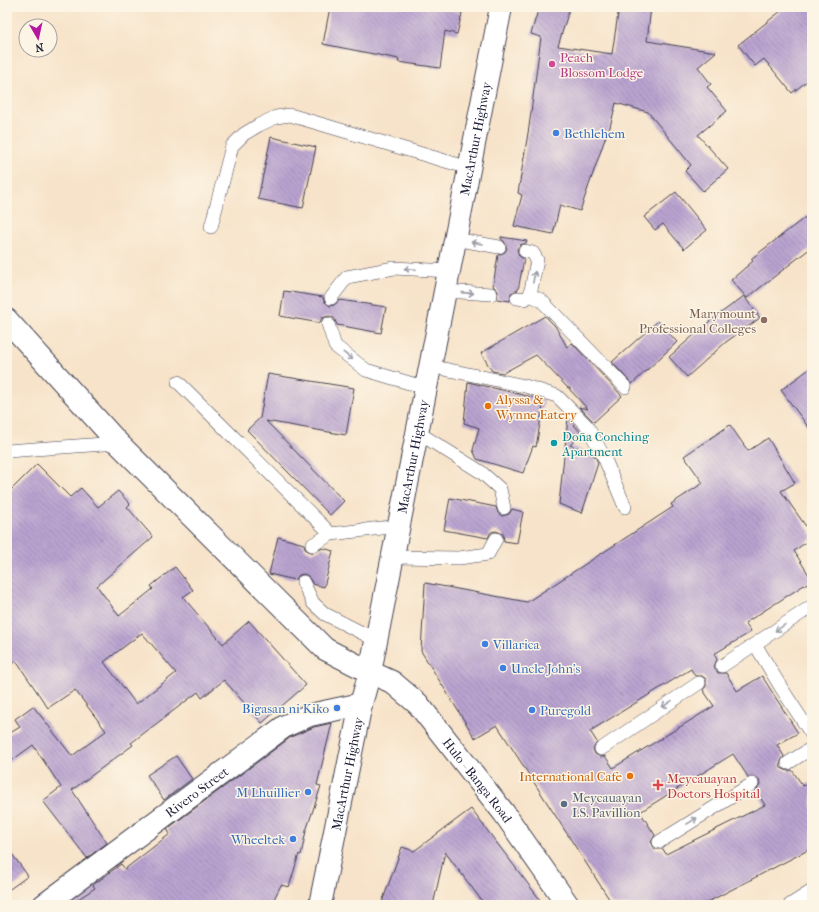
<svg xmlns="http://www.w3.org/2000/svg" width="819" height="912" font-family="'IM FELL French Canon',serif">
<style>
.building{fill:url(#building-back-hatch);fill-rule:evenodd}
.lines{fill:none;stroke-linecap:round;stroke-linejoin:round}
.lane-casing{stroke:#423f50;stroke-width:14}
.street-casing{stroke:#423f50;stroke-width:24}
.secondary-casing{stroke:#423f50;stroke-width:24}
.highway-casing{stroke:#423f50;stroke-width:24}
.lane{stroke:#fff;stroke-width:13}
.street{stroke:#fff;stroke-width:22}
.secondary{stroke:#fff;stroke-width:22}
.highway{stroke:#fff;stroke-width:22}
.oneway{stroke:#9c9ca7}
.hotel-dot{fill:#d1479c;stroke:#fcf5e5;stroke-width:1.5}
.shop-dot{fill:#3f7fe0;stroke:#fcf5e5;stroke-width:1.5}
.education-dot{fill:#8d6e63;stroke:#fcf5e5;stroke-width:1.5}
.food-dot{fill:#e8710a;stroke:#fcf5e5;stroke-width:1.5}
.culture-dot{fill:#0f9aa8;stroke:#fcf5e5;stroke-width:1.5}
.health-dot{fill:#e0444e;stroke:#fcf5e5;stroke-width:1.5}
.service-dot{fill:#5c6f8a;stroke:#fcf5e5;stroke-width:1.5}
.labels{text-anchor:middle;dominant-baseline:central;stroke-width:3;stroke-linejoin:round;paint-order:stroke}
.hotel-label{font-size:13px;fill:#b23c85;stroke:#fcf5e5;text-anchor:start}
.shop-label{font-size:13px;fill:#366cbe;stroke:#fcf5e5;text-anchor:start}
.street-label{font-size:13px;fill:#22223b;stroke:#fcf5e5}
.education-label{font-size:13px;fill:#785e54;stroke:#fcf5e5;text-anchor:end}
.food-label{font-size:13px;fill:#c56008;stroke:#fcf5e5;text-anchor:start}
.culture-label{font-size:13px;fill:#0d838f;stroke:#fcf5e5;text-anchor:start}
.health-label{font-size:13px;fill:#be3a42;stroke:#fcf5e5;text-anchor:start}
.service-label{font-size:13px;fill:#4e5e75;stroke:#fcf5e5;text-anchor:start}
</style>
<defs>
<pattern id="building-back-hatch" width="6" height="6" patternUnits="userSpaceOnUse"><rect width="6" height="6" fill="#b9a3d0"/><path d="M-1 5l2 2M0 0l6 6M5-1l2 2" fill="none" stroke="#9684aa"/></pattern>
</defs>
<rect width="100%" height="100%" fill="#fcf5e5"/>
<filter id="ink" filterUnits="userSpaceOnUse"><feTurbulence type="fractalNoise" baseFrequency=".025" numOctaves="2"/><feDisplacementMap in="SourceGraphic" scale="8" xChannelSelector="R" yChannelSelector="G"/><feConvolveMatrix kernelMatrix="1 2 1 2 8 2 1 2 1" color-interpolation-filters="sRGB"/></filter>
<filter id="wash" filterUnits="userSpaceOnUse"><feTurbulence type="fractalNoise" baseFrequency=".012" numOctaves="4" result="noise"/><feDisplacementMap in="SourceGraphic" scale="16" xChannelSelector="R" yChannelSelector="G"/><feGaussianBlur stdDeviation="0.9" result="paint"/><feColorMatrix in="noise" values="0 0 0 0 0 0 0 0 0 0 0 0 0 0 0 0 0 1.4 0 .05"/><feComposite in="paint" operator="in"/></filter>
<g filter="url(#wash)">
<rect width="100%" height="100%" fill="#f7e3c9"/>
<g id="blocks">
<!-- building -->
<path class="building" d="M330 7H441L462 13 457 34 445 31 440 68 398 62 399 59 323 44Z
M539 7H570L558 46 612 54 619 7H651L647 41 716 52 698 67 711 84 707 87 727 111 698 135 728 169 703 191 685 171 691 165 648 112 616 103 609 131 608 130 580 211 560 205 553 234 514 226 522 195 518 193 529 127 541 37 531 34Z
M786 7H812V77L792 93 764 59 755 66 738 45Z
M271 137 316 147 303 208 258 199Z
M676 192 707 230 684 249 663 224 655 230 644 217Z
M812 212V247L747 298 731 280 753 261 751 259Z
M501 237 527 241 526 243 520 245 517 249 519 256 524 259 518 290 511 293 510 301 497 299 498 291 493 286 498 255 505 252 507 248 504 241 501 239Z
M284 291 323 297 324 301 330 306 334 305 340 300 386 307 381 333 337 325 334 318 329 316 322 318 320 323 280 316Z
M744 296 760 318 726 342 687 377 669 357 710 321Z
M545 316 555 326 567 347 572 343 622 396 594 422 579 407 588 409 570 390V388H568L536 355 503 373 492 371 481 353Z
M658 321 677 342 632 384 612 362Z
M812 367V432L781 390Z
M268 374 354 388 346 435 266 421 344 501 330 515 247 430 260 418Z
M468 382 544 400 536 447 533 446 523 473 477 459 473 450 479 428 464 423Z
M568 418 582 434 570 445 595 456 598 463 582 513 559 504Z
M730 425 748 451 768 438 795 483 781 491 812 535V538L794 551 812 580 745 623 751 632 714 654 717 659 714 667 718 673H726L737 691 762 676 798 733 777 745 784 756 780 763 781 768 788 771 792 770 803 786 812 782V848L702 905H613L497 725 475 738 421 651 425 583 527 602 673 507 671 504 703 483 684 456ZM691 669 695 676H702L706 679V686L703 690 714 706 613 768 605 756 601 757 595 754 593 749 597 742 590 731ZM733 754 748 777 752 776 759 779 760 784 756 791 765 805 666 854 663 849H655L651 842 655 835 640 812Z
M37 464 70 497 81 488 98 507 118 491 130 504 127 507 153 537 97 586 119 616 153 589 151 586 175 567 193 590 183 597 223 644 249 621 306 685 262 723 224 680 202 698 198 692 131 743 133 745 72 790 107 843 87 858 43 801 61 787 33 745 7 764V735L20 727 15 719 33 706 72 756 106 731 75 690 48 708 16 661 7 667V494ZM142 633 176 673 136 704 104 662Z
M450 498 496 507 498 513 502 516 509 514 512 509 523 512 517 543 504 541 503 534 496 531 491 532 488 538 444 530Z
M278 537 304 544 305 549 312 553 323 548 333 551 324 587 313 584 308 576 304 574 299 575 295 580 269 574Z
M332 723 317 785 321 786 306 831 301 855 299 854 289 887 281 885 271 905H69L95 888 93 885 121 864 125 869 170 834 167 829 291 737 314 727Z
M176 756 192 779 164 800 147 775Z
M471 809 544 905H485L445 852 433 905H381L402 847 414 851Z
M7 847 28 876 7 891Z"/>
</g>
</g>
<g filter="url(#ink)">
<use href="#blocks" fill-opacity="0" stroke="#423f50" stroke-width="1"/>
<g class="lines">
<!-- lane casing -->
<g class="lane-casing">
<path id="lane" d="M211 227 232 146 244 134 259 125 276 117 290 115 469 168
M455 239 499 247
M445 291 491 294
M530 295 541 300 625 387
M331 298 347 277 394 268 449 271
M517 298 525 299 530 295 537 260 533 253 525 251
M328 324 335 346 366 370 426 388
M430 366 525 386 557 396 587 426 604 457 625 507
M178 382 331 534
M417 432 481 472 500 489 504 508
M7 451 118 443
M312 545 331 534 399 526
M393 557 459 558 488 554 496 539
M303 582 313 603 325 614 376 640
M755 644 782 689 812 735
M722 666 812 606
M601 749 699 683
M788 763 812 748
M659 842 752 784
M790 905 812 891"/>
</g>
<!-- street casing -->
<g class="street-casing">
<g id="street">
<path d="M7 320 118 443 325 649 370 672"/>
<path id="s1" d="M44 905 285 726 310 715 361 704"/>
</g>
</g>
<!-- secondary casing -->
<g class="secondary-casing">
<g id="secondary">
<path id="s2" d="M370 672 392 682 418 704 504 813 568 905"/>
</g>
</g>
<!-- highway casing -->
<g class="highway-casing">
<g id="highway">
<path id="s3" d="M320 905 361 704 370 672 501 7"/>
</g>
</g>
<!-- lane -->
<use href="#lane" class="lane"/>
<!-- street -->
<use href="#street" class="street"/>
<!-- secondary -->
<use href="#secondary" class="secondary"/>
<!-- highway -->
<use href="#highway" class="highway"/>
</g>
<!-- one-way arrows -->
<defs><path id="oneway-shaft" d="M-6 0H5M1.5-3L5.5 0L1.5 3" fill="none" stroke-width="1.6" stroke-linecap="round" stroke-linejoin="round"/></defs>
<g class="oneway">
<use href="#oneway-shaft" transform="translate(477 243) rotate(-169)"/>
<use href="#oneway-shaft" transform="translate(410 269) rotate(-176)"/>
<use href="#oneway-shaft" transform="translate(534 277) rotate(-79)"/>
<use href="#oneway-shaft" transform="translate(468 293) rotate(4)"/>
<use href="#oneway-shaft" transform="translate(348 356) rotate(37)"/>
<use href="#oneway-shaft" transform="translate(780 628) rotate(146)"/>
<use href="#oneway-shaft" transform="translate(667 704) rotate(146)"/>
<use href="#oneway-shaft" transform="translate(692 821) rotate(-32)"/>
</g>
</g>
<!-- markers -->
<circle class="hotel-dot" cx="552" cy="64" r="4"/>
<g class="shop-dot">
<circle cx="556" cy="133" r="4"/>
<circle cx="485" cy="644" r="4"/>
<circle cx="503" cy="668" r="4"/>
<circle cx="337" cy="708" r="4"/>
<circle cx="532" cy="710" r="4"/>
<circle cx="308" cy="792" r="4"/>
<circle cx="293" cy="839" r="4"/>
</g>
<circle class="education-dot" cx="764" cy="320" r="4"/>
<g class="food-dot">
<circle cx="488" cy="406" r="4"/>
<circle cx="630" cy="776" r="4"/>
</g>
<circle class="culture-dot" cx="554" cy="443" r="4"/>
<path class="health-dot" d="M656 779h4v4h4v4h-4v4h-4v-4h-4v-4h4z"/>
<circle class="service-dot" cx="564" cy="804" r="4"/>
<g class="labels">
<!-- hotel labels -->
<g class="hotel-label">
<text x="560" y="57">Peach<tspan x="560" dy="15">Blossom Lodge</tspan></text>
</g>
<!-- shop labels -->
<g class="shop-label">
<text x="564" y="133">Bethlehem</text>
<text x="493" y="644">Villarica</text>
<text x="511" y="668">Uncle John's</text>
<text x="329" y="708" text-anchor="end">Bigasan ni Kiko</text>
<text x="540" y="710">Puregold</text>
<text x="300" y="792" text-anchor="end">M Lhuillier</text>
<text x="285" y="839" text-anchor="end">Wheeltek</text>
</g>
<!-- street labels -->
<g class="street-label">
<text stroke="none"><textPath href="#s3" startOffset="782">MacArthur Highway</textPath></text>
<text stroke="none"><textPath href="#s3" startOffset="458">MacArthur Highway</textPath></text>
<text stroke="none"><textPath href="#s3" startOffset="134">MacArthur Highway</textPath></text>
<text stroke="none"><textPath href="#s2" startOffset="155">Hulo - Banga Road</textPath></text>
<text stroke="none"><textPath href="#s1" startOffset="190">Rivero Street</textPath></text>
</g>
<!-- education labels -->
<g class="education-label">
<text x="756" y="313">Marymount<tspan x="756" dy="15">Professional Colleges</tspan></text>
</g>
<!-- food labels -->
<g class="food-label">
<text x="496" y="399">Alyssa &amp;<tspan x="496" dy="15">Wynne Eatery</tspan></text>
<text x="622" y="776" text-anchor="end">International Cafe</text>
</g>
<!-- culture labels -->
<g class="culture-label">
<text x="562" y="436">Doña Conching<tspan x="562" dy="15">Apartment</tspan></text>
</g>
<!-- health labels -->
<g class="health-label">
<text x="667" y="778">Meycauayan<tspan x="667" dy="15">Doctors Hospital</tspan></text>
</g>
<!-- service labels -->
<g class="service-label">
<text x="572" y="797">Meycauayan<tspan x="572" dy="15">I.S. Pavillion</tspan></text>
</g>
</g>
<!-- margin -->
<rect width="819" height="912" fill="none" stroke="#fcf5e5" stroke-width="24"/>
<!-- north arrow -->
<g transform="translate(38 38) rotate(171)"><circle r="19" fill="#fcf5e5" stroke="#a5a1a1"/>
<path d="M0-3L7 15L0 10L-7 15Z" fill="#b5179e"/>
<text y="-6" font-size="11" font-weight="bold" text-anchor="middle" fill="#22223b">N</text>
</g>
</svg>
